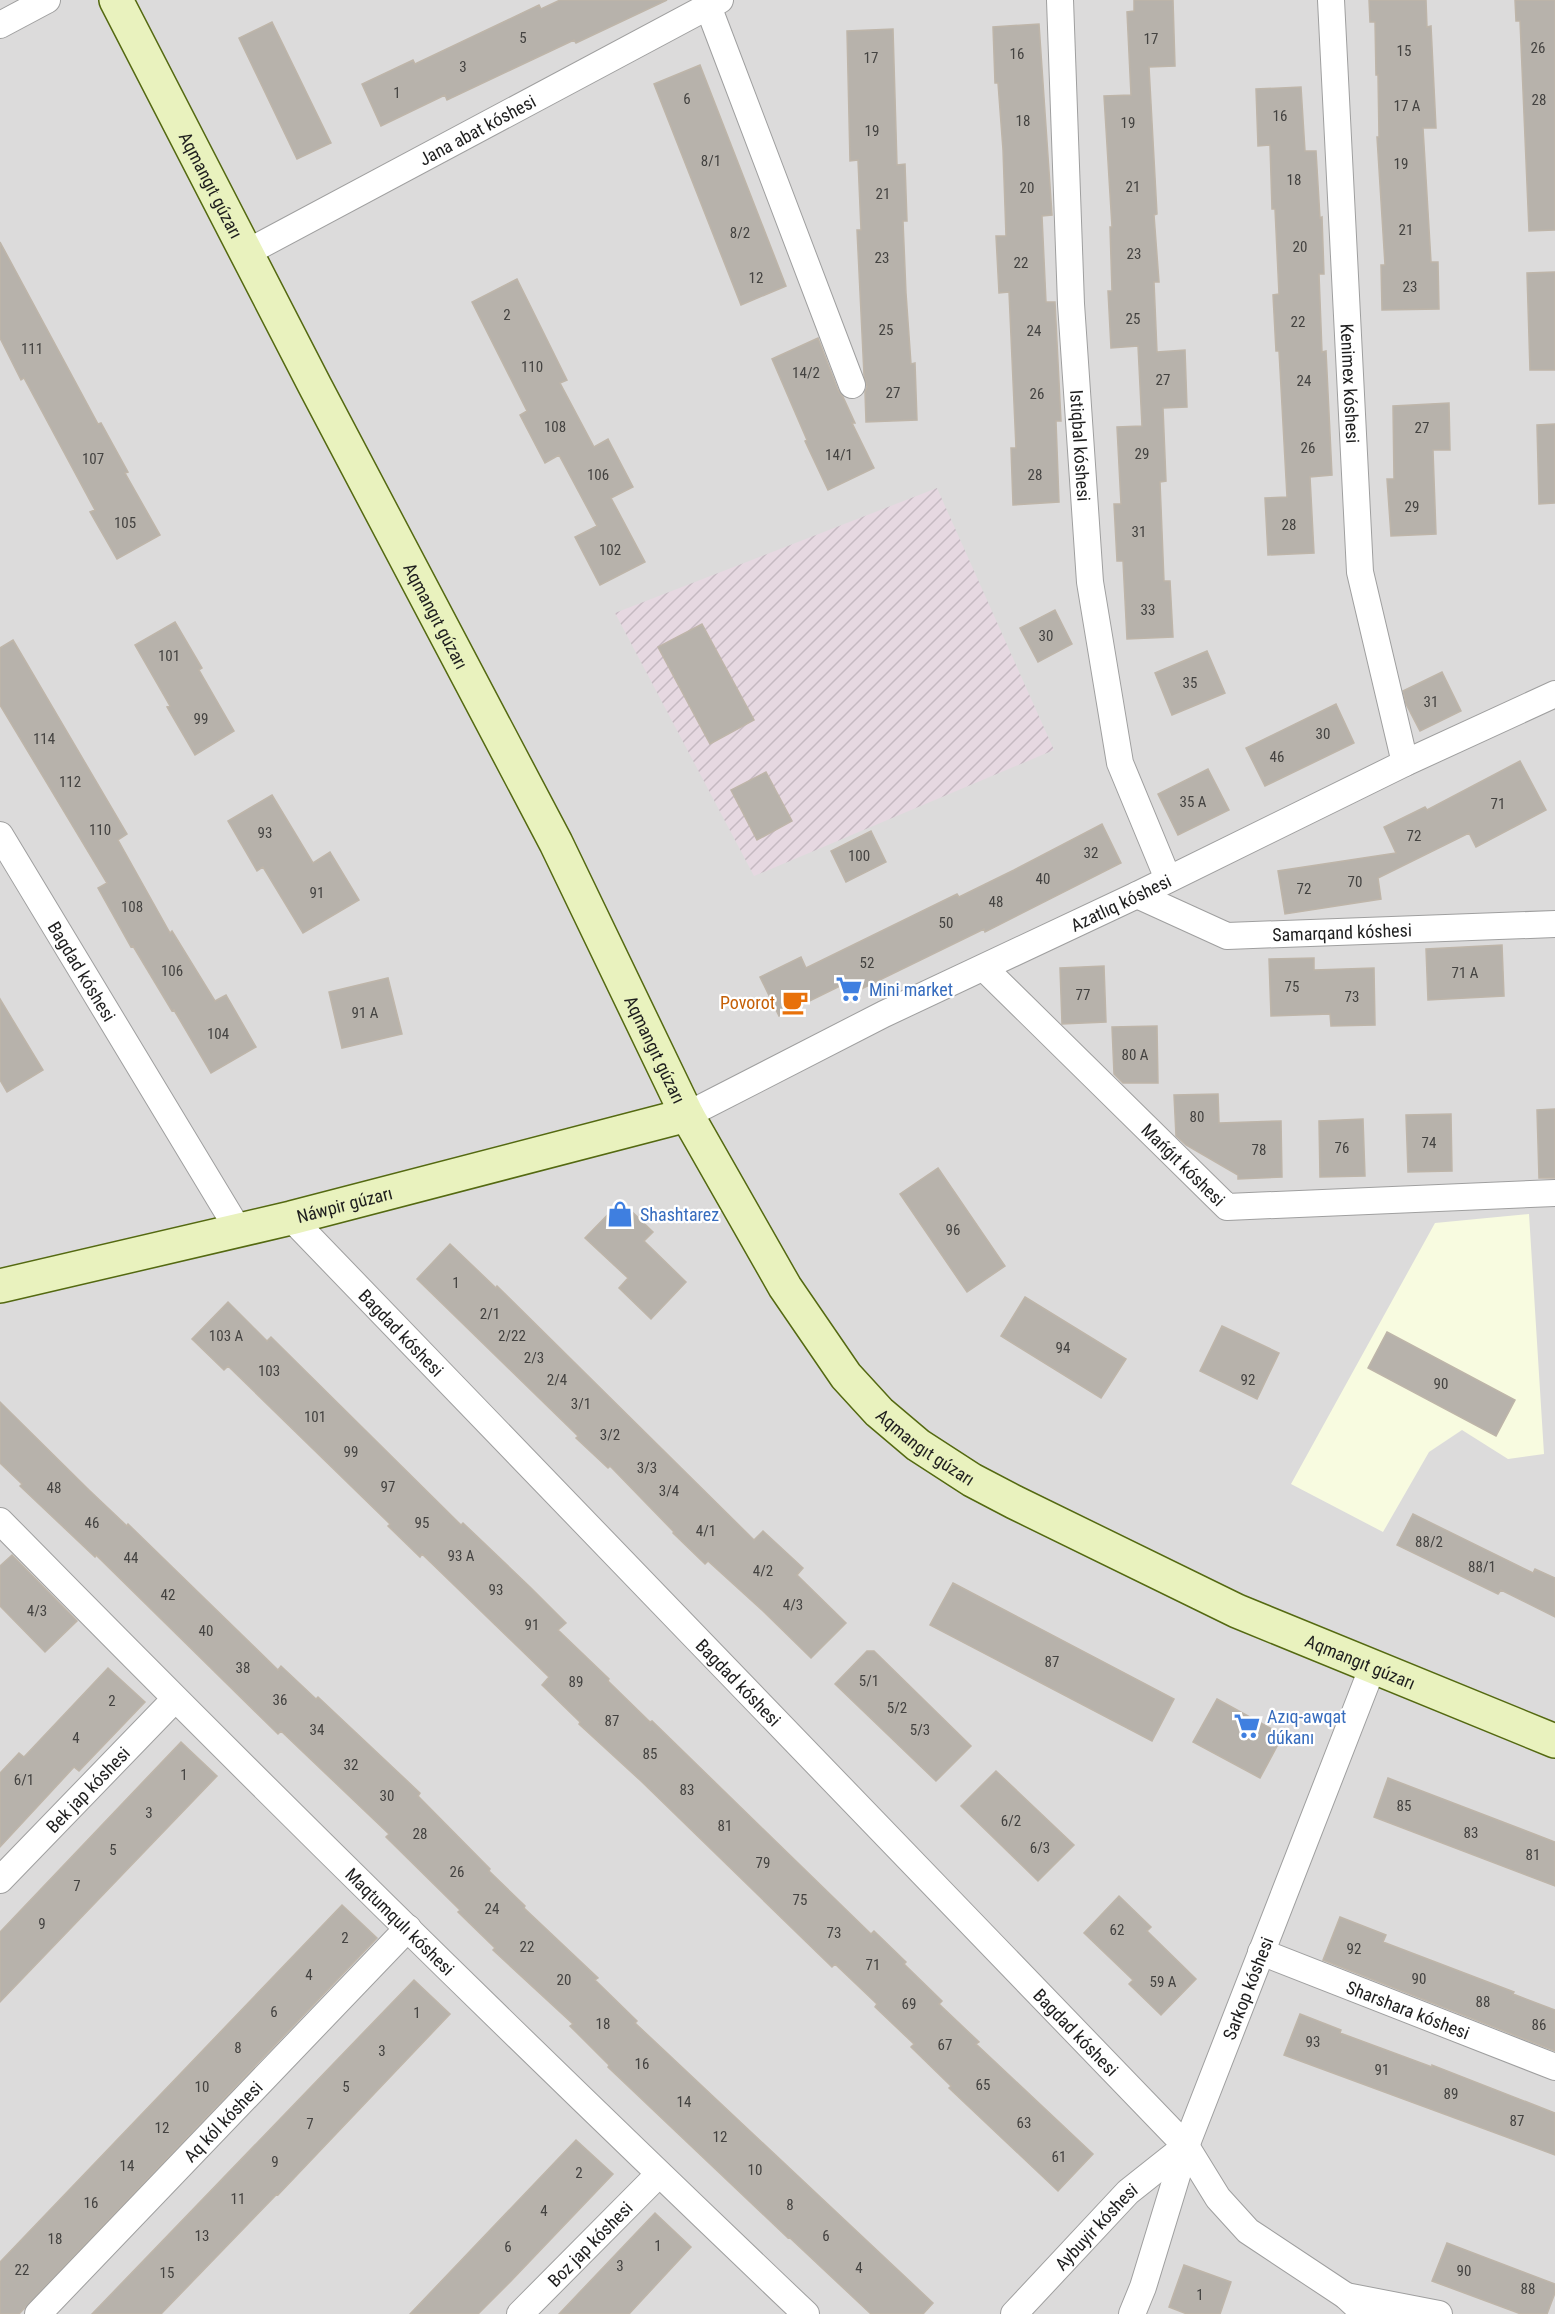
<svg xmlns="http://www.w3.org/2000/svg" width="1555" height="2314" font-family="'Roboto Condensed',sans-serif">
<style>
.residential{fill:#dcdbdb}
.industrial{fill:url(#industrial-furrows)}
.education{fill:#f8fbe0}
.building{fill:#b7b2ab;stroke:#beb5a9;stroke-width:1.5}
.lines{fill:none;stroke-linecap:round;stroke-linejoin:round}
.street-casing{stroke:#9f9f9f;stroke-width:28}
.secondary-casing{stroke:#546911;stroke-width:36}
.street{stroke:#fff;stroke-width:26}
.secondary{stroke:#e9f2be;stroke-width:33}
.labels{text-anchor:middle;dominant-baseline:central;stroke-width:4.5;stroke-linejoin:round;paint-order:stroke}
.number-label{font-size:15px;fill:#444341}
.street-label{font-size:18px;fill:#1e1e1e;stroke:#fff}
.shop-label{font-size:18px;fill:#366cbe;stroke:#fff;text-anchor:start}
.food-label{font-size:18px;fill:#c56008;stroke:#fff;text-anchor:end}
</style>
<defs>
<pattern id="industrial-furrows" width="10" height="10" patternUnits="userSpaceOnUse" patternTransform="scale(1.5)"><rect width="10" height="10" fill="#e6d8e1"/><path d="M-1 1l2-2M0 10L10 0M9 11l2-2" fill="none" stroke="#c5b9c1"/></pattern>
</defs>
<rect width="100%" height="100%" fill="#eeece5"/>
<!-- residential -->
<path class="residential" d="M0 0H1555V2314H0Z"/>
<!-- industrial -->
<path class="industrial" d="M937 488 1054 750 754 876 615 613Z"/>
<!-- education -->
<path class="education" d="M1529 1214 1544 1454 1508 1459 1462 1430 1429 1452 1383 1532 1291 1484 1435 1223Z"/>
<!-- building -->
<path class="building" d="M560 0H667L576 43 574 40 447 100 445 95 381 126 362 84 413 60 415 64 539 5 541 9Z
M1134 0H1173L1175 66 1149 67 1157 214 1154 215 1159 282H1154L1157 352 1185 350 1187 407 1163 408 1166 481 1160 482 1164 581H1170L1173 637 1127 639 1123 561H1117L1114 504H1121L1117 427 1142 426 1138 346 1111 348 1108 291H1112L1110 227H1112L1104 96 1131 95 1127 12 1134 11Z
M1369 0H1426L1427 27 1431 26 1436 128H1423L1431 262H1438L1439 309 1382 310 1381 265H1385L1377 137H1379L1378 75H1376L1375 22H1370Z
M1515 0H1555V230L1529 231 1520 21H1516Z
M272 22 331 143 297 159 239 38Z
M1039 24 1052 215 1042 216 1046 302H1055L1061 421H1056L1059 502 1013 505 1011 448H1016L1009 292 999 293 996 236H1006L1003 150 998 83H995L993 27Z
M893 29 897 165 905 164 907 221H903L906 293 911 364 915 363 917 420 866 422 865 392 867 387 864 375 857 230H861L858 160 850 161 847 31Z
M700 65 786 286 741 305 654 84Z
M1301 87 1305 151H1316L1320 218 1322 217 1324 274H1319L1322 352 1326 351 1332 475 1310 477 1314 553 1268 555 1265 498 1287 497 1279 351H1276L1273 295 1279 294 1275 209H1272L1270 145 1258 146 1256 89Z
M0 242 98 424 101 423 128 472 125 473 160 535 117 559 90 512 95 510 24 378 21 380 0 338Z
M1555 272V370H1530L1527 273Z
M517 279 567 380 560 383 594 447 608 439 633 487 611 498 645 562 600 585 575 537 597 526 559 455 545 463 520 415 527 411 472 302Z
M818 338 838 390 843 397 855 423H852L874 468 828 490 805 441 807 440 772 359Z
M1449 403 1450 450H1433L1436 534 1391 536 1387 479H1394L1393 406Z
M1555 424V503L1539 504 1537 425Z
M1055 610 1072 644 1038 662 1020 628Z
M175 622 202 668 199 670 234 731 195 755 167 707 170 706 135 645Z
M702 624 754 720 710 744 658 647Z
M13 640 127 834 118 840 170 933 172 931 215 1001 226 995 256 1047 211 1073 174 1010 172 1011 133 946 131 947 98 888 107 883 0 705V648Z
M1207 651 1225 693 1172 715 1155 673Z
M1442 672 1461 711 1420 731 1406 704 1403 691Z
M1336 704 1354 743 1265 786 1246 748Z
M1520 761 1546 810 1476 847 1469 833 1378 878 1381 899 1285 914 1278 871 1396 853 1384 827 1425 807 1427 810Z
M1208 769 1229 810 1178 835 1158 794Z
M766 772 792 821 757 840 731 790Z
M272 795 313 863 330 852 359 900 303 933 263 867 257 871 228 821Z
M1102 824 1121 863 985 932 984 929 847 996 842 985 779 1016 760 977 801 957 806 968 957 894 959 897 1014 870Z
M871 831 886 862 846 882 831 851Z
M1502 945 1504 996 1428 1000 1426 949Z
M1314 958V970L1374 968 1375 1025 1331 1026 1330 1014 1271 1016 1269 959Z
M1104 966 1106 1022 1062 1024 1060 968Z
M388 978 402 1034 342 1048 329 992Z
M0 999 43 1070 7 1092 0 1080Z
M1157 1026 1158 1083H1123L1114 1074 1112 1027Z
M1218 1094 1219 1123 1281 1121 1282 1177 1238 1179V1175L1186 1145 1176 1136 1174 1095Z
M1555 1109V1178H1539L1537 1110Z
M1451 1114 1452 1171 1408 1172 1406 1115Z
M1363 1119 1365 1176 1320 1177 1319 1121Z
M938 1168 1005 1266 967 1292 900 1194Z
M621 1201 653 1232 644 1241 686 1282 651 1319 619 1288 628 1278 585 1238Z
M450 1244 496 1288 497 1286 754 1540 763 1531 803 1568 797 1575 846 1623 811 1658 763 1611 708 1561 705 1564 673 1533 674 1532 610 1466 608 1468 576 1438 578 1436 417 1279Z
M1025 1297 1126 1359 1101 1398 1001 1336Z
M228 1302 267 1341 271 1337 461 1525 463 1523 530 1587 566 1623 558 1630 609 1679 608 1681 650 1722 652 1721 871 1934 874 1931 906 1962 904 1964 942 2001 939 2004 979 2042 976 2044 1093 2154 1058 2191 949 2088 951 2086 911 2047 914 2044 875 2007 877 2004 835 1964 832 1967 641 1781 579 1724 580 1722 542 1685 549 1677 422 1554 420 1557 388 1526 390 1524 228 1366 224 1370 192 1339Z
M1222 1326 1279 1353 1257 1399 1200 1371Z
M1387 1332 1515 1400 1496 1436 1368 1368Z
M0 1402 89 1490 127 1526 128 1524 278 1670 281 1666 316 1699 318 1697 420 1793 418 1796 490 1869 489 1871 525 1906 524 1908 598 1978 595 1980 637 2021 635 2023 933 2303 923 2314H871L789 2237 788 2238 608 2067 609 2065 570 2026 573 2024 493 1950 495 1948 458 1912 460 1910 386 1837 389 1834 281 1731 278 1734 96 1555 95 1557 20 1486 22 1484 0 1463Z
M1413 1514 1533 1573 1535 1569 1555 1578V1617L1501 1590 1498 1594 1397 1545Z
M12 1555 77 1621 45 1652 0 1606V1566Z
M953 1583 1174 1699 1152 1741 930 1625Z
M867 1651H874L971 1746 936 1781 835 1684Z
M108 1668 145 1702 79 1771 74 1767 0 1847V1773L19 1753 24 1757Z
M1217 1699 1283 1735 1260 1778 1193 1742Z
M181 1742 217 1776 0 2002V1932Z
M996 1771 1074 1845 1038 1881 961 1806Z
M1388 1778 1555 1842V1886L1374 1817Z
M1119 1896 1151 1927 1147 1931 1196 1979 1161 2015 1129 1984 1133 1980 1084 1933Z
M342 1905 377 1938 19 2314H0V2262Z
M1340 1917 1386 1935 1383 1942 1514 1992 1513 1994 1555 2010V2051L1323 1960Z
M414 1980 450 2014 278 2195 277 2194 161 2314H92Z
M1300 2014 1341 2030 1340 2033 1432 2067V2065L1555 2113V2155L1284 2055Z
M576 2140 613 2174 511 2281 478 2314H410Z
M655 2213 691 2247 629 2314H559Z
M1447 2243 1555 2284V2293L1547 2314H1521L1432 2281Z
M1184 2265 1231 2282 1220 2314H1187L1169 2307Z"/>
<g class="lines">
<!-- street casing -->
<g class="street-casing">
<g id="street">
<path id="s1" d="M1060 0 1071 304 1090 582 1120 763 1168 879"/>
<path id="s2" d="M1331 0 1360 572 1405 763"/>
<path d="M708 6 852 385"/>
<path d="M0 25 47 0"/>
<path id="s3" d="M246 253 720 0"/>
<path id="s4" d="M0 835 239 1231"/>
<path id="s5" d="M1137 895 1227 936 1555 924"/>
<path id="s6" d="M984 968 1227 1207 1555 1193"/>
<path id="s7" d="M687 1115 884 1014 1137 895 1405 763 1555 694"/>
<path id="s8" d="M291 1218 1186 2146 1218 2198 1248 2231 1346 2296 1365 2314"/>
<path id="s9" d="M0 1521C264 1790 533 2054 806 2314"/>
<path id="s10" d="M0 1880 175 1699"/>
<path id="s11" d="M1261 1952 1555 2067"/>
<path d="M1346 2296 1439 2314"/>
<path id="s12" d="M38 2314 408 1928"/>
<path id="s13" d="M520 2314 659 2174"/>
<path id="s14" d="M1014 2314 1128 2192 1186 2146"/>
<path id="s15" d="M1132 2314 1143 2287 1186 2146 1373 1666"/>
</g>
</g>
<!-- secondary casing -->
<g class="secondary-casing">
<g id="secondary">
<path id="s16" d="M116 0 315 386 556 843 687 1115 785 1287 846 1376 879 1412 918 1445 972 1480 1014 1502 1237 1611 1555 1741"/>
<path id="s17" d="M0 1286 291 1218 687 1115"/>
</g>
</g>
<!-- street -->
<use href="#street" class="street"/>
<!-- secondary -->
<use href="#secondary" class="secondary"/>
</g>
<!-- icons -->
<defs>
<g id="supermarket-bare" transform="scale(2.07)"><path d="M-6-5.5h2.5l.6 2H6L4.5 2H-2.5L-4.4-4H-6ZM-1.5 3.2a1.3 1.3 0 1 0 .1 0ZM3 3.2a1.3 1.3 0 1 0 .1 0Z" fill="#3f7fe0" stroke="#fff" stroke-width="2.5" paint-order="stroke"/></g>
<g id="cafe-bare" transform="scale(2.07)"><path d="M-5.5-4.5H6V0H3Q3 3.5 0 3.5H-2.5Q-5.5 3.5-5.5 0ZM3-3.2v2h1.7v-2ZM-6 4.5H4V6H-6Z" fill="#e8710a" stroke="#fff" stroke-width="2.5" paint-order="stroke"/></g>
<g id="shop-bare" transform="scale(2.07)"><path d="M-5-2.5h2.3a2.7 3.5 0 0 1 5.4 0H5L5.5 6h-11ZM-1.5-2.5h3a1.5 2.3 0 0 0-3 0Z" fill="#3f7fe0" stroke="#fff" stroke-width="2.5" paint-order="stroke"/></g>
</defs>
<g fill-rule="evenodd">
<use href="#supermarket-bare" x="849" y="989"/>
<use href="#cafe-bare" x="795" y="1002"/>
<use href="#shop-bare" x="620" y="1214"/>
<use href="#supermarket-bare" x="1247" y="1726"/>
</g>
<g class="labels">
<!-- number labels -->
<g class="number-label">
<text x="523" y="38">5</text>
<text x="1151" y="39">17</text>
<text x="1538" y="48">26</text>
<text x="1404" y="51">15</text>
<text x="1017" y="54">16</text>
<text x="871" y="58">17</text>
<text x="463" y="67">3</text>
<text x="397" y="93">1</text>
<text x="687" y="99">6</text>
<text x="1539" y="100">28</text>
<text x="1407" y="106">17 А</text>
<text x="1280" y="116">16</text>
<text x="1023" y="121">18</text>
<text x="1128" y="123">19</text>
<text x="872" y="131">19</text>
<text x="711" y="161">8/1</text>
<text x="1401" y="164">19</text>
<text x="1294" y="180">18</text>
<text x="1133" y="187">21</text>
<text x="1027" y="188">20</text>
<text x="883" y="194">21</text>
<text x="1406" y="230">21</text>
<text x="740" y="233">8/2</text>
<text x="1300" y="247">20</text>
<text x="1134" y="254">23</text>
<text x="882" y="258">23</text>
<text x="1021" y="263">22</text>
<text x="756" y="278">12</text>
<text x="1410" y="287">23</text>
<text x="507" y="315">2</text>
<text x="1133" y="319">25</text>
<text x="1298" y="322">22</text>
<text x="886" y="330">25</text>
<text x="1034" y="331">24</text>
<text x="32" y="349">111</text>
<text x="532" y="367">110</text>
<text x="806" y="373">14/2</text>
<text x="1163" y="380">27</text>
<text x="1304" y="381">24</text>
<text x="893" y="393">27</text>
<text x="1037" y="394">26</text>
<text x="555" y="427">108</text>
<text x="1422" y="428">27</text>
<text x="1308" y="448">26</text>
<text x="1142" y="454">29</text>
<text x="839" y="455">14/1</text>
<text x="93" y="459">107</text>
<text x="598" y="475">106</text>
<text x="1035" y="475">28</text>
<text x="1412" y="507">29</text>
<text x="125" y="523">105</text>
<text x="1289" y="525">28</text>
<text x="1139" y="532">31</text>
<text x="610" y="550">102</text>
<text x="1148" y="610">33</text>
<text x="1046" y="636">30</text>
<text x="169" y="656">101</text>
<text x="1190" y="683">35</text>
<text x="1431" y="702">31</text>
<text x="201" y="719">99</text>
<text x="1323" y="734">30</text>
<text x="44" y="739">114</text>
<text x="1277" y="757">46</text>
<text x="70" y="782">112</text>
<text x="1193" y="802">35 А</text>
<text x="1498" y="804">71</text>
<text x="100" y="830">110</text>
<text x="265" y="833">93</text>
<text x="1414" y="836">72</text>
<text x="1091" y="853">32</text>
<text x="859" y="856">100</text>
<text x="1043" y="879">40</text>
<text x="1355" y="882">70</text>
<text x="1304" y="889">72</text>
<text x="317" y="893">91</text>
<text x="996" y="902">48</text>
<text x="132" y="907">108</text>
<text x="946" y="923">50</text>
<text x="867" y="963">52</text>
<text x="172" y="971">106</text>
<text x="1465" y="973">71 А</text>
<text x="1292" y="987">75</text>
<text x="1083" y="995">77</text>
<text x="1352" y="997">73</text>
<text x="365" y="1013">91 А</text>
<text x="218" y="1034">104</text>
<text x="1135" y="1055">80 А</text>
<text x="1197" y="1117">80</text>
<text x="1429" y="1143">74</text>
<text x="1342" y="1148">76</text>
<text x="1259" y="1150">78</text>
<text x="953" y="1230">96</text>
<text x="456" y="1283">1</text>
<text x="490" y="1314">2/1</text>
<text x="226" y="1336">103 А</text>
<text x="512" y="1336">2/22</text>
<text x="1063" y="1348">94</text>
<text x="534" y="1358">2/3</text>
<text x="269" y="1371">103</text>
<text x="557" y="1380">2/4</text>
<text x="1248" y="1380">92</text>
<text x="1441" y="1384">90</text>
<text x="581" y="1404">3/1</text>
<text x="315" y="1417">101</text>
<text x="610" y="1435">3/2</text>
<text x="351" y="1452">99</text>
<text x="647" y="1468">3/3</text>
<text x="388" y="1487">97</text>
<text x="54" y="1488">48</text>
<text x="669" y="1491">3/4</text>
<text x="92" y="1523">46</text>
<text x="422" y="1523">95</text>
<text x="706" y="1531">4/1</text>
<text x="1429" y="1542">88/2</text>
<text x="461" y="1556">93 А</text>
<text x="131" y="1558">44</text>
<text x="1482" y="1567">88/1</text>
<text x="763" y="1571">4/2</text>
<text x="496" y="1590">93</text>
<text x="168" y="1595">42</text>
<text x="793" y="1605">4/3</text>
<text x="37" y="1611">4/3</text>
<text x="532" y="1625">91</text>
<text x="206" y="1631">40</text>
<text x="1052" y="1662">87</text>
<text x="243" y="1668">38</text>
<text x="869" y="1681">5/1</text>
<text x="576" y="1682">89</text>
<text x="280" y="1700">36</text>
<text x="112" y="1701">2</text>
<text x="897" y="1708">5/2</text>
<text x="612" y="1721">87</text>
<text x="317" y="1730">34</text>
<text x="920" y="1730">5/3</text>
<text x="76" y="1738">4</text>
<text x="650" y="1754">85</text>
<text x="351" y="1765">32</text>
<text x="184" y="1775">1</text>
<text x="24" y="1780">6/1</text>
<text x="687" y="1790">83</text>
<text x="387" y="1796">30</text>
<text x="1404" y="1806">85</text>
<text x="149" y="1813">3</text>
<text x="1011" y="1821">6/2</text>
<text x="725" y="1826">81</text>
<text x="1471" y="1833">83</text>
<text x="420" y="1834">28</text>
<text x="1040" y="1848">6/3</text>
<text x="113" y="1850">5</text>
<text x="1533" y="1855">81</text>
<text x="763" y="1863">79</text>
<text x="457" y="1872">26</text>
<text x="77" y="1886">7</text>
<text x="800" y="1900">75</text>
<text x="492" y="1909">24</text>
<text x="42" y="1924">9</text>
<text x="1117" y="1930">62</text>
<text x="834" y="1933">73</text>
<text x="345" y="1938">2</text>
<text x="527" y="1947">22</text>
<text x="1354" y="1949">92</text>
<text x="873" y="1965">71</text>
<text x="309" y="1975">4</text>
<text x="1419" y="1979">90</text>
<text x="564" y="1980">20</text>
<text x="1163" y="1982">59 А</text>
<text x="1483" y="2002">88</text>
<text x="909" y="2004">69</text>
<text x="274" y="2012">6</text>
<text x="417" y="2013">1</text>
<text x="603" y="2024">18</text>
<text x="1539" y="2025">86</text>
<text x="1313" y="2042">93</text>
<text x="945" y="2045">67</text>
<text x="238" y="2048">8</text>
<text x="382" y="2051">3</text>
<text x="642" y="2064">16</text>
<text x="1382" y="2070">91</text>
<text x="983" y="2085">65</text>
<text x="202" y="2087">10</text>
<text x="346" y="2087">5</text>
<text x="1451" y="2094">89</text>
<text x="684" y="2102">14</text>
<text x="1517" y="2121">87</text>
<text x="1024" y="2123">63</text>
<text x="310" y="2124">7</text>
<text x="162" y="2128">12</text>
<text x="720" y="2137">12</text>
<text x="1059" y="2157">61</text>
<text x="275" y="2162">9</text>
<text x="127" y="2166">14</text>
<text x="755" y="2170">10</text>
<text x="579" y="2173">2</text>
<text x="238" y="2199">11</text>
<text x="91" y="2203">16</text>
<text x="790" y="2205">8</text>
<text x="544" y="2211">4</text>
<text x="202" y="2236">13</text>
<text x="826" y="2236">6</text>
<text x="55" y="2239">18</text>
<text x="658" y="2246">1</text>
<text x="508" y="2247">6</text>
<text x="620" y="2266">3</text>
<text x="859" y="2268">4</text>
<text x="22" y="2270">22</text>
<text x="1464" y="2271">90</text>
<text x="167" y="2273">15</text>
<text x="1528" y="2289">88</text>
<text x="1200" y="2295">1</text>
</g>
<!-- street labels -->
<g class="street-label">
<text stroke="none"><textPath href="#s3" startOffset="262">Jana abat kóshesi</textPath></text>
<text stroke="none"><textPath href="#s16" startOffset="208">Aqmangıt gúzarı</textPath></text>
<text stroke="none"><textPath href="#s2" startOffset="384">Kenimex kóshesi</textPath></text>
<text stroke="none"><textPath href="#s1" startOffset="446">Istiqbal kóshesi</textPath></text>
<text stroke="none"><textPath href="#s16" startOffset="694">Aqmangıt gúzarı</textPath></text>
<text stroke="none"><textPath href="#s7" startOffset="483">Azatlıq kóshesi</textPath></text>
<text stroke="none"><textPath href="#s5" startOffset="214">Samarqand kóshesi</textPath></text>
<text stroke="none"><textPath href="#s4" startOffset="159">Bagdad kóshesi</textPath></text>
<text stroke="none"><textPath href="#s16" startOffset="1180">Aqmangıt gúzarı</textPath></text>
<text stroke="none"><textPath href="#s6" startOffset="280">Mańǵıt kóshesi</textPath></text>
<text stroke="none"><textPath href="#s17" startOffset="354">Náwpir gúzarı</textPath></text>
<text stroke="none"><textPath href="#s8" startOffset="159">Bagdad kóshesi</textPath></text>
<text stroke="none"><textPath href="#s16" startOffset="1666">Aqmangıt gúzarı</textPath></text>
<text stroke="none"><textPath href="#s16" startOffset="2152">Aqmangıt gúzarı</textPath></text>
<text stroke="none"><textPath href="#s8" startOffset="645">Bagdad kóshesi</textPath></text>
<text stroke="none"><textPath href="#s10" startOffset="126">Bek jap kóshesi</textPath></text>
<text stroke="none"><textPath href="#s9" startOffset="566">Maqtumqulı kóshesi</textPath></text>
<text stroke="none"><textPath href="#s15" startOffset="346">Sarkop kóshesi</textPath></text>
<text stroke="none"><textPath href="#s11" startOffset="158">Sharshara kóshesi</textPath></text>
<text stroke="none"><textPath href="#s8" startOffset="1131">Bagdad kóshesi</textPath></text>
<text stroke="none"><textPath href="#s12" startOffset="267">Aq kól kóshesi</textPath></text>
<text stroke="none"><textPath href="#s14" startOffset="120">Aybuyir kóshesi</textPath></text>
<text stroke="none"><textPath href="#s13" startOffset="99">Boz jap kóshesi</textPath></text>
</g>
<!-- shop labels -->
<g class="shop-label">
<text x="869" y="989">Mini market</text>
<text x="640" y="1214">Shashtarez</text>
<text x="1267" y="1716">Azıq-awqat<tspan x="1267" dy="21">dúkanı</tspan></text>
</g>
<!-- food labels -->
<g class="food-label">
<text x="775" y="1002">Povorot</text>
</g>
</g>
</svg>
